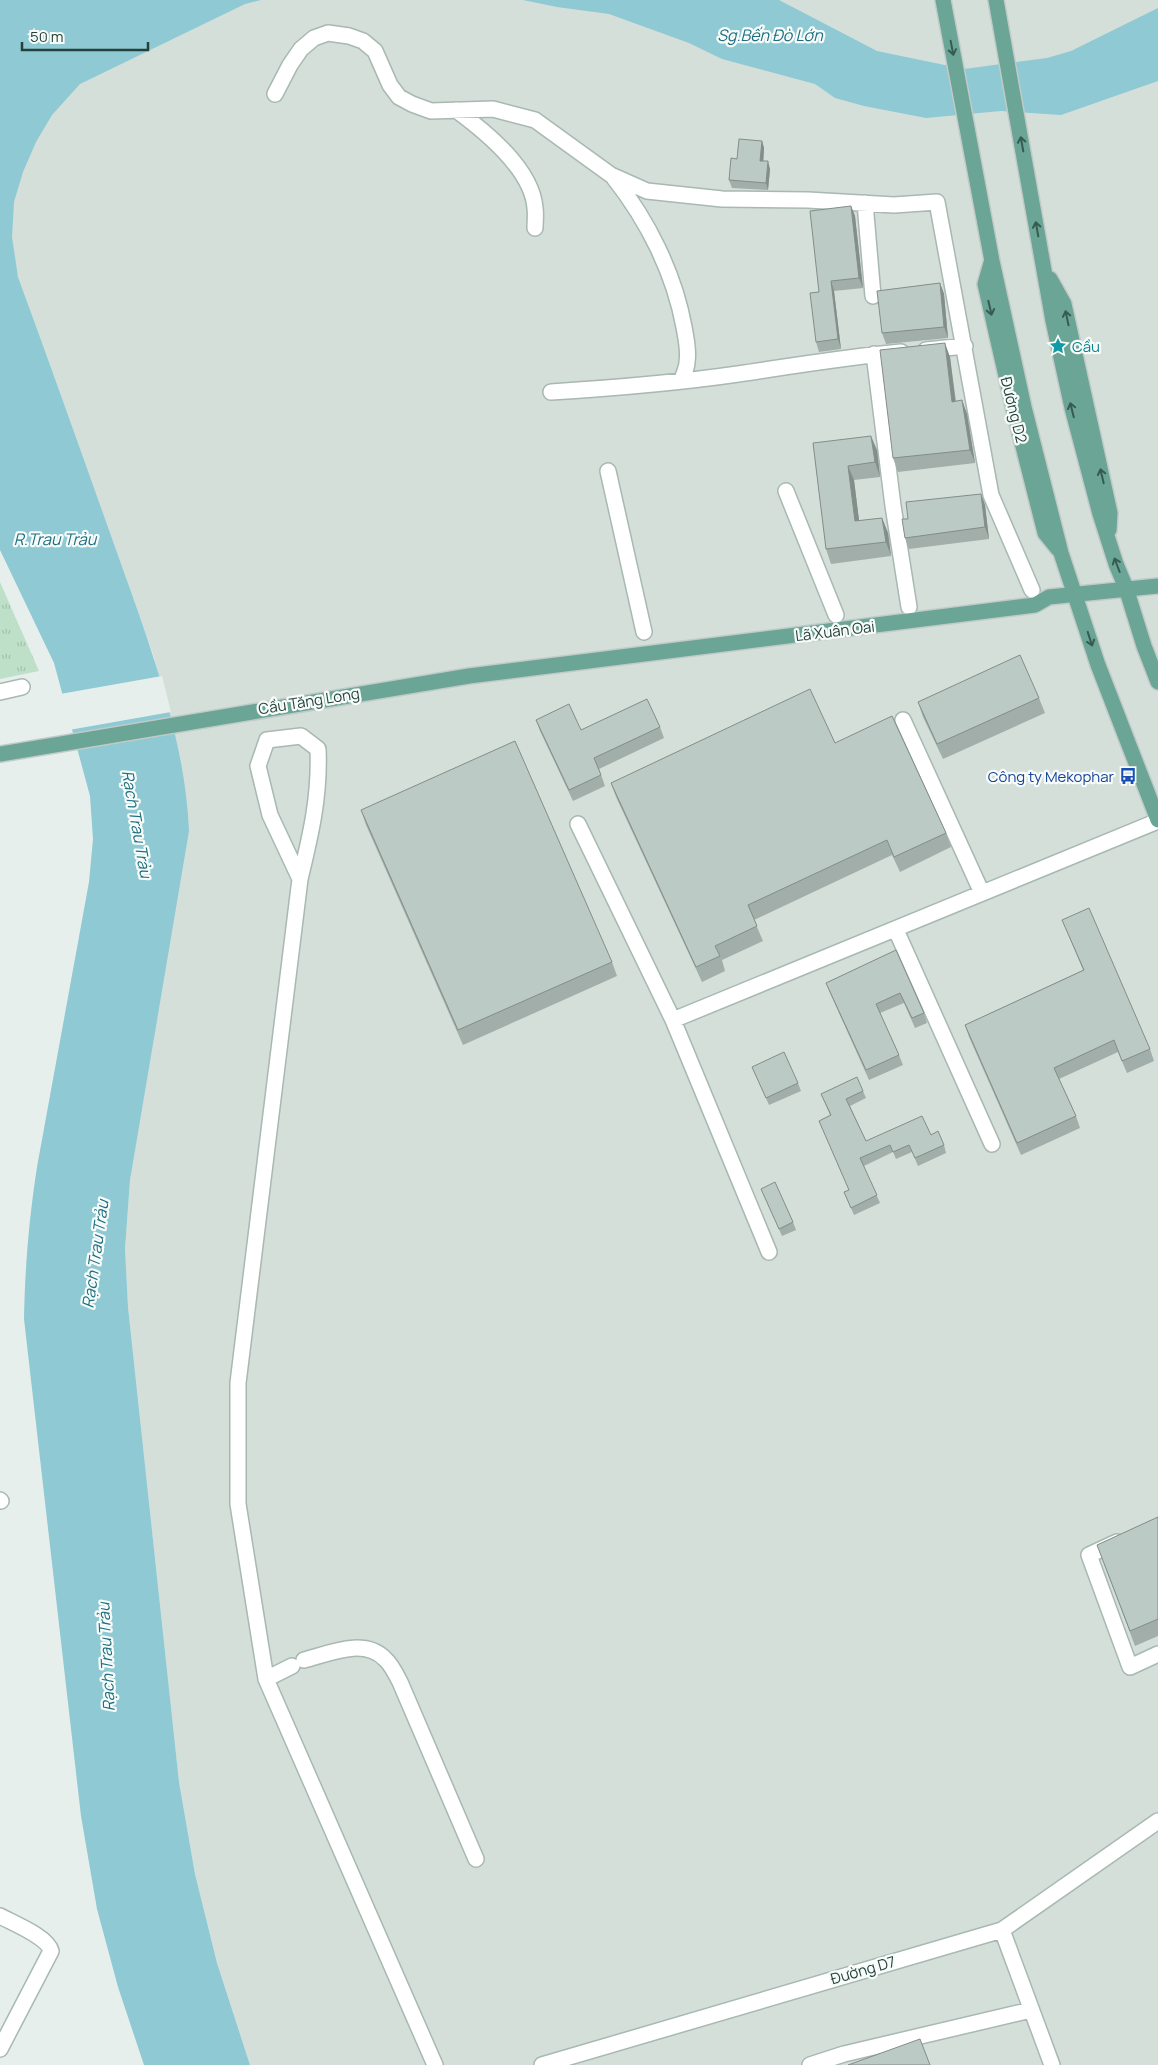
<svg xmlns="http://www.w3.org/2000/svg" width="1158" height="2065" font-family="Manrope,sans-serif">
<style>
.built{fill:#d4dfda}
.park{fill:url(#park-tufts)}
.water{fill:#8ec9d4}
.pier{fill:#e6efeb}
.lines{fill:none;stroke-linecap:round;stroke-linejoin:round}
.minor-casing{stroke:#a8b8b2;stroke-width:18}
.major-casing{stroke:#c2cac8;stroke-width:18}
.minor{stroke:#fff;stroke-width:15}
.major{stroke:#6aa596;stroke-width:15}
.wall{fill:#a1aea9}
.shaded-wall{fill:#838d89}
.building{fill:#bbcac4;stroke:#838d89}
.oneway{stroke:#365b51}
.labels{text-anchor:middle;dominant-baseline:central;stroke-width:4.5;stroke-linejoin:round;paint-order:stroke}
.culture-label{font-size:15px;fill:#0d838f;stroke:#f7fbf9;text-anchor:start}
.street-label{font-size:15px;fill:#24423a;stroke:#f7fbf9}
.transit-label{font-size:15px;fill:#164399;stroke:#f7fbf9;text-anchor:end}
.water-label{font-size:16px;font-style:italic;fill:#1c6f80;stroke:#f7fbf9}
</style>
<defs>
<pattern id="park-tufts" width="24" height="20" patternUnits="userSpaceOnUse" patternTransform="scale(1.25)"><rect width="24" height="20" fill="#bfe0c8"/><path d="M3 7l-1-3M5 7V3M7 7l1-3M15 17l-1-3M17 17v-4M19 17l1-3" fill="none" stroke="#a4c1ad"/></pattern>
</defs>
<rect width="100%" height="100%" fill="#e6efeb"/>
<!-- built -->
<path class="built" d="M0 0H1158V2065H250L217 1963 195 1874 179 1782 128 1307 125 1249 130 1180 177 749 154 657 18 277 0 188Z"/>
<!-- park -->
<path class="park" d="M0 582 39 671 0 679Z"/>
<!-- water -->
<path class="water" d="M0 0H261L245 4 80 84 52 115 36 142 23 172 14 202 12 237 18 277C51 367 83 457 115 547 147 637 185 735 189 831L130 1180 125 1249 128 1307 179 1782 195 1874 217 1963 250 2065H144L118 1987 97 1909 81 1816 24 1319C25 1266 29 1219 37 1167L89 882 93 839 90 796 54 663 0 550Z
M523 0H779L877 51 964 69 1047 58 1071 51 1158 8V81L1061 115 1001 111 926 118 864 106 835 98 815 84 722 59 689 43 609 14 557 7Z"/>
<!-- pier -->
<path class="pier" d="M162 676 171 712 69 730 60 694Z"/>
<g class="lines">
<!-- minor casing -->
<g class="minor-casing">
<path id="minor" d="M275 94 290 65 301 49 314 38 328 33 349 36 363 41 375 51 390 85 399 97 412 104 431 111 493 109 535 120 611 175 647 191 722 199 808 200 894 205 937 202 991 495 1032 590
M456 110C486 132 532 169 535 208 536 215 535 222 535 228
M614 178C648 221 674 273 684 327 686 339 689 350 687 362 687 368 683 375 682 380
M865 203 873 296
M926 350 965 346
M874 354 893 506 909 607
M551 392C614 388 676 383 738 374 792 366 846 357 901 352
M608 471 644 632
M786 491 836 615
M0 692 22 687
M903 720 982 893
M578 824 673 1020 1158 821
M300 879 270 815 258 766 267 740 301 736 318 749C320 795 311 834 300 879L238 1383V1504L266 1679 435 2065
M896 930 992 1144
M673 1020 769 1252
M0 1500 1 1501
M1117 1542 1089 1555 1130 1667 1158 1654
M304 1660C328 1654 364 1637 385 1659 391 1664 396 1674 400 1682L476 1859
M266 1679 292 1666
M0 1916C13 1923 48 1937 51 1951L0 2049
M1002 1930 1052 2065
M542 2065 1002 1930 1158 1821
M810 2065 844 2054 1031 2010"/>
</g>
<!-- major casing -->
<g class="major-casing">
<path id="major" d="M943 0 992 261 1024 407 1061 553 1098 665 1158 820
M996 0 1053 321 1072 408 1100 514 1116 564 1126 588 1144 646 1158 682
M991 263 985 284 1014 411 1045 533 1058 549
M1050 279 1064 304 1110 513 1109 530
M0 754 469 676 1035 605 1049 597 1158 586"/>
</g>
<!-- minor -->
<use href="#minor" class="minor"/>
<!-- major -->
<use href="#major" class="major"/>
</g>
<!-- wall -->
<path class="wall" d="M762 141 764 148 763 161 770 169 768 190 732 188 729 180 737 159Z
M851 206 855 216 863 288 834 291 841 349 819 352 816 342 819 292Z
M940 283 944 294 948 338 886 344 882 333Z
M950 357 956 401 962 400 967 414 975 463 898 472 893 458Z
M813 443 877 450 880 477 854 480 859 521 882 518 888 533 891 556 831 564 826 549Z
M981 494 985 505 989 539 909 549 905 538 908 519Z
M1039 698 1045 713 943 759 923 717 918 702Z
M536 720 581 730 660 727 664 738 599 769 605 786 573 801 540 731Z
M835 743 946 833 951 847 900 872 892 855 754 920 763 941 722 960 725 971 702 982 616 797 611 783Z
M361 810 612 962 617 976 463 1045 366 825Z
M1062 920 1150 1049 1154 1061 1127 1073 1118 1052 1059 1079 1076 1116 1080 1128 1021 1155 969 1037 965 1025 1083 970Z
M896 950 924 1013 927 1023 915 1028 904 1003 880 1013 899 1055 903 1065 869 1080 830 993 826 983Z
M752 1067 798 1083 801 1091 769 1105Z
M863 1091 866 1098 850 1106 866 1141 931 1135 944 1145 946 1153 918 1166 912 1152 896 1159 893 1152 864 1166 880 1203 854 1215 844 1192 849 1190 819 1121 830 1115 821 1094Z
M761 1189 793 1222 796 1230 782 1236Z
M1158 1517V1636L1135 1646 1097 1545Z"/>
<!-- shaded-wall -->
<path class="shaded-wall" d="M762 141 764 148 763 168 760 161Z
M768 161 770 169 768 190 766 183Z
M851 206 855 216 863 288 859 278Z
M831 281 834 291 841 349 838 339Z
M940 283 944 294 948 338 944 327Z
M945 343 950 357 957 415 952 402Z
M962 400 967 414 975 463 970 450Z
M871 436 877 450 880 477 875 462Z
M848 466 854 480 861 536 855 521Z
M981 494 985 505 989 539 985 527Z
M882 518 888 533 891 556 886 542Z"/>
<!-- building -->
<path class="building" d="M739 139 762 141 760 161H768L766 183 729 180 731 158 737 159Z
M851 206 859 278 831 281 838 339 816 342 810 293 819 292 810 211Z
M940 283 944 327 882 333 877 291Z
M945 343 952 402 962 400 970 450 893 458 880 350Z
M871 436 875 462 848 466 855 521 882 518 886 542 826 549 813 443Z
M981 494 985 527 905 538 902 519H908L906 502Z
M1020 655 1039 698 937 744 918 702Z
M810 689 835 743 892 716 946 833 894 857 887 840 748 905 757 926 715 946 720 956 696 967 611 783Z
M647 699 660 727 594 758 601 775 569 790 536 720 569 704 581 730Z
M515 741 612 962 458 1030 361 810Z
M1089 908 1150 1049 1122 1061 1114 1040 1054 1068 1076 1116 1017 1143 965 1025 1084 970 1062 920Z
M896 950 924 1013 912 1018 900 993 876 1004 899 1055 866 1070 826 983Z
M784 1052 798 1083 766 1098 752 1067Z
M857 1077 863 1091 846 1099 866 1141 922 1116 931 1135 938 1131 944 1145 915 1158 909 1145 893 1152 890 1145 860 1158 877 1195 851 1208 844 1192 849 1190 819 1121 831 1115 821 1094Z
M775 1182 793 1222 779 1229 761 1189Z
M1158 1517V1619L1130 1631 1097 1545Z
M920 2039 930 2065H848Z"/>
<!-- one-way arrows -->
<defs><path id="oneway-shaft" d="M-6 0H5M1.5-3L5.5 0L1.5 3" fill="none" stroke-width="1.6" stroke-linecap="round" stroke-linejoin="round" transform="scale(1.25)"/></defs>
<g class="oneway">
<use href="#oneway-shaft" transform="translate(952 48) rotate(79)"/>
<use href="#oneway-shaft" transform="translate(1022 144) rotate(-100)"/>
<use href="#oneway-shaft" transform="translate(1037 229) rotate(-100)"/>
<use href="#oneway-shaft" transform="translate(990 308) rotate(77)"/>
<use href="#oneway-shaft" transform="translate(1067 318) rotate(-102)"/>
<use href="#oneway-shaft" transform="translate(1072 410) rotate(-104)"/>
<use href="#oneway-shaft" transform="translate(1102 476) rotate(-103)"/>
<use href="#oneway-shaft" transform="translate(1117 565) rotate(-111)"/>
<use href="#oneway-shaft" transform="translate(1090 639) rotate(72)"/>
</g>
<!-- icons -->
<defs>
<g id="sight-bare" transform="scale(1.35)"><path d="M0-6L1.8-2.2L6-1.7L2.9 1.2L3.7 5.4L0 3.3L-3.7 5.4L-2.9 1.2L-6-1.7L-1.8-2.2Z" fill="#0f9aa8" stroke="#f7fbf9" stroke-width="2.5" paint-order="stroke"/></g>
<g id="bus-bare" transform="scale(1.35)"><path d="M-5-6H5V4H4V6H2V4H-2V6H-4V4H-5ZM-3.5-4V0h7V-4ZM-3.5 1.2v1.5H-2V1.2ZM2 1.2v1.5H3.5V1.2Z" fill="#1a4fb4" stroke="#f7fbf9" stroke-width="2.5" paint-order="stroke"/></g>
</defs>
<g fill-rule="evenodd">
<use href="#sight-bare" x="1058" y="346"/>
<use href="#bus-bare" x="1128" y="776"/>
</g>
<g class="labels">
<!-- culture labels -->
<g class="culture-label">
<text x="1072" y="346">Cầu</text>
</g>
<!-- street labels -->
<g class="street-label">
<text transform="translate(1014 410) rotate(76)">Đường D2</text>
<text transform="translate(835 631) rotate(-7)">Lã Xuân Oai</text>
<text transform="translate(309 701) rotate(-9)">Cầu Tăng Long</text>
<text transform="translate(863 1970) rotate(-16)">Đường D7</text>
</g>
<!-- transit labels -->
<g class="transit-label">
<text x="1114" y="776">Công ty Mekophar</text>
</g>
<!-- water labels -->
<g class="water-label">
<text x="770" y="35">Sg.Bến Đò Lớn</text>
<text x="55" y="539">R.Trau Trảu</text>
<text transform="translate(137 824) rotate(80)">Rạch Trau Trảu</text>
<text transform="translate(95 1254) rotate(-82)">Rạch Trau Trảu</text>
<text transform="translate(106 1657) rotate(-93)">Rạch Trau Trảu</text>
</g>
</g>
<!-- scale -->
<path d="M22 42v8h126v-8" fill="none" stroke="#24423a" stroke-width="2.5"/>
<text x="30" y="42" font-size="15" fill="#24423a" stroke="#f7fbf9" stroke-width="4" paint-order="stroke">50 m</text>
</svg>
